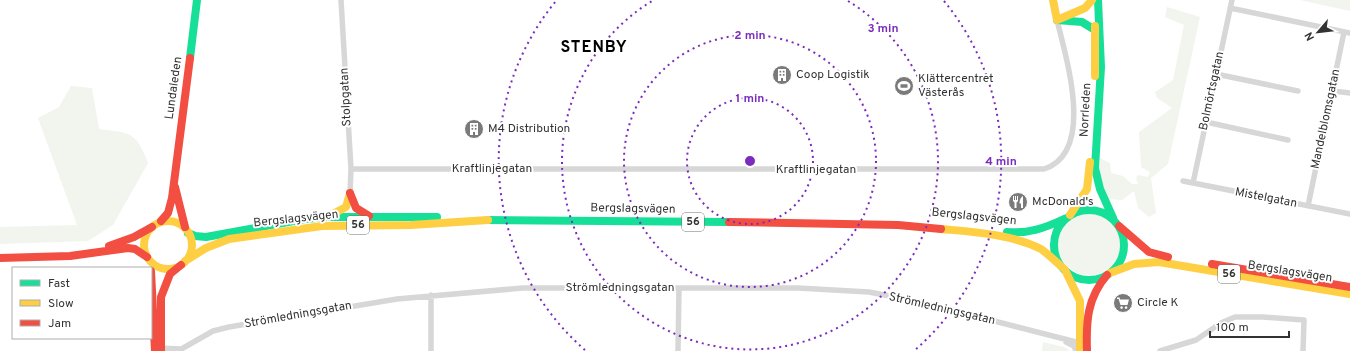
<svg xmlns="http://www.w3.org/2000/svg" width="1350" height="351" font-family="Overpass,sans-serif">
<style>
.green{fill:#f1f5ed}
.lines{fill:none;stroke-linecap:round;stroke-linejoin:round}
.street{stroke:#d7d7d7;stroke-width:5.5}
.fast{stroke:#16e098;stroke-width:8}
.slow{stroke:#ffcf43;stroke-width:8}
.jam{stroke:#f24e42;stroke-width:8}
.ring{fill:none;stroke:#7b2cbf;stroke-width:2;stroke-dasharray:2 4}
.labels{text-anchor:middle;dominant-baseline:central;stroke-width:4;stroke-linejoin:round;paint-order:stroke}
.shield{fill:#fff;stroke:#707070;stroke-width:1}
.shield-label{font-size:11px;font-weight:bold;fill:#333}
.poi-label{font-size:12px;fill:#333;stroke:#fff;text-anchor:start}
.street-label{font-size:12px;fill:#333;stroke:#fff}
.district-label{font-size:16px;font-weight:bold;letter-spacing:1px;fill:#000;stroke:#fff}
.centre{fill:#7b2cbf;stroke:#fff;stroke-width:2}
.ring-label{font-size:12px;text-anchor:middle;font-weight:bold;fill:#7b2cbf;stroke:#fff;stroke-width:4;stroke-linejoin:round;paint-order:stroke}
</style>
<rect width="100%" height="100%" fill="#fff"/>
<!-- green -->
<path class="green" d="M1300 0H1350V11Z
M1167 7 1200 17 1168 164 1151 178 1156 213 1149 217 1138 208 1134 191 1122 200 1107 199 1100 182V158L1110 163 1111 173 1123 176 1132 184H1138L1136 178 1138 175 1148 177 1150 172 1141 167 1139 132 1172 108 1157 98 1155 92 1173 80 1184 25 1165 17Z
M71 86 92 88 99 129C130 133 136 131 148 163L113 225 88 241 0 244V227L77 225 38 118 59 107Z
M1058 244a31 31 0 1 1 62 0a31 31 0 1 1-62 0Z
M1043 342 1064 347 1070 351H1042Z"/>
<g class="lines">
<!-- street -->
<path class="street" d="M341 0 351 169 350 193
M1230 8 1350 33
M1216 74 1298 91
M1333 91 1350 93
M1206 122 1288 140
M351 169H1044C1096 152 1066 58 1057 20
M1183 181 1350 214
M1193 183 1232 0
M1308 206 1344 32
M431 295V351
M1066 342 1074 346 1076 351
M158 348 181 349
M178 351 213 331 229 327 397 299 523 288H798L869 292 920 302 1080 343
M678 351 679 289
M1160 351 1196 340 1221 323 1235 317H1263L1304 320 1303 351"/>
<!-- fast -->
<path class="fast" d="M1098 0 1101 67 1095 168 1100 189 1113 218
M1057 20 1082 22 1095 30
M190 58 197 0
M1054 245a35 35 0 1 1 70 0a35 35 0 1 1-70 0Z
M488 220 729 222
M1007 232C1028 234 1045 228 1064 219
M188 233 195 236 206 237 305 219 327 217H437"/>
<!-- slow -->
<path class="slow" d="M1053 0 1057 20
M1057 20 1085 8 1092 0
M1095 26V76
M331 215 346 207 350 193
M1070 215 1087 189 1090 162
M144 245a24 24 0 1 1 48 0a24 24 0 1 1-48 0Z
M941 229C973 232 1011 234 1041 249 1048 254 1055 261 1062 267
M185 261 206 248 229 239 322 226 411 225 488 220
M1065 270 1080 301V351
M1110 273 1134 264 1159 262 1350 294"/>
<!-- jam -->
<path class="jam" d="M175 187 185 227
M350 193 356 208 369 216
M161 221 168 213 172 198 190 58
M729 222 898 225 941 229
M1119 226 1149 252 1168 257
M109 246 134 237 152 227
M0 258 70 256 128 248 135 249 147 257
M1212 264 1350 287
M151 271 155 351
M161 351V297L170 274 181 265
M1087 351C1086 322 1087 298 1107 275"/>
</g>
<!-- distance rings -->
<g class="ring">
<circle cx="750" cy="161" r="63"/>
<circle cx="750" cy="161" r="126"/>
<path d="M848 1A188 188 0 1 1 652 1"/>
<path d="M585 350A251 251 0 0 1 556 1M944 1A251 251 0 0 1 915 350"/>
</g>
<!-- icons -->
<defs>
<g id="building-disc" transform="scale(1)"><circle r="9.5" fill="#7a7a7a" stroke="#fff"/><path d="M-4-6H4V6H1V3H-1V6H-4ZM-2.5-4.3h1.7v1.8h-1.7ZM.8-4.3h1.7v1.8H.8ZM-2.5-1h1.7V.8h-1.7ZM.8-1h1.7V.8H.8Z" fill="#fff"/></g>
<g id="stadium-disc" transform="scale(1)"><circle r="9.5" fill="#7a7a7a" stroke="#fff"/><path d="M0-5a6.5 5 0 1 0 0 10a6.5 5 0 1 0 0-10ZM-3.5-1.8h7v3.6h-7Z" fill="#fff"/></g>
<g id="restaurant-disc" transform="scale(1)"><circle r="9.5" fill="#7a7a7a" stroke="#fff"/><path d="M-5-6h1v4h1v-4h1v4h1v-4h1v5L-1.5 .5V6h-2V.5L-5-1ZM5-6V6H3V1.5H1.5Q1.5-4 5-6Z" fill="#fff"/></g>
<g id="supermarket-disc" transform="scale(1)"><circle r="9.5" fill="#7a7a7a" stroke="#fff"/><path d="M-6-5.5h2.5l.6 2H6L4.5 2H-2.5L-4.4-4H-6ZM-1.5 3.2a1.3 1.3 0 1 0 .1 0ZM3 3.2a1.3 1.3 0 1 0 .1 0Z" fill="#fff"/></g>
</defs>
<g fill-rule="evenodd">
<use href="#building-disc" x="782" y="75"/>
<use href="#stadium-disc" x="904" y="86"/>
<use href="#building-disc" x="474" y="129"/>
<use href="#restaurant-disc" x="1018" y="202"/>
<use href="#supermarket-disc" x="1123" y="303"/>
</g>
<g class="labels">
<!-- shield labels -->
<g class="shield">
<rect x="682" y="213" width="22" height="18" rx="3"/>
<rect x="347" y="216" width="22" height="18" rx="3"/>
<rect x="1218" y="265" width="22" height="18" rx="3"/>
</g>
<g class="shield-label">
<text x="693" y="222">56</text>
<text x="358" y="225">56</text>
<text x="1229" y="274">56</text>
</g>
<!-- poi labels -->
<g class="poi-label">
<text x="796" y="75">Coop Logistik</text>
<text x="918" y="79">Klättercentret<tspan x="918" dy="14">Västerås</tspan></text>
<text x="488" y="129">M4 Distribution</text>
<text x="1032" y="202">McDonald's</text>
<text x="1137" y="303">Circle K</text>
</g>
<!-- street labels -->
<g class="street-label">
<text transform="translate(174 88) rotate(-82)">Lundaleden</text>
<text transform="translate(1212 91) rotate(-78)">Bolmörtsgatan</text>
<text transform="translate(346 97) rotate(-93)">Stolpgatan</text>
<text transform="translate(1086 110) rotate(-87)">Norrleden</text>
<text transform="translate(1326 119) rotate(-78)">Mandelblomsgatan</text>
<text x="492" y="169">Kraftlinjegatan</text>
<text x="816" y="170">Kraftlinjegatan</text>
<text transform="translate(1266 198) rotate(11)">Mistelgatan</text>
<text transform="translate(633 209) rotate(1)">Bergslagsvägen</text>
<text transform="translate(974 217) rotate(6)">Bergslagsvägen</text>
<text transform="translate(296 219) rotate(-6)">Bergslagsvägen</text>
<text transform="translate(1290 272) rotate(9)">Bergslagsvägen</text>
<text x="620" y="288">Strömledningsgatan</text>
<text transform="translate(942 309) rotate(13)">Strömledningsgatan</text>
<text transform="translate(298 315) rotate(-10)">Strömledningsgatan</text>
</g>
<!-- district labels -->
<g class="district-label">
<text x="594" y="48">STENBY</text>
</g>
</g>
<circle cx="750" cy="161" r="6" class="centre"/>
<g class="ring-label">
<text x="883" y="32">3 min</text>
<text x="750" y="39">2 min</text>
<text x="750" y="102">1 min</text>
<text x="1001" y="165">4 min</text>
</g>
<!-- legend -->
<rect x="12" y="267" width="140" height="72" fill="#ffffff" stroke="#adadad"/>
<rect x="20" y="280" width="20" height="6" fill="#16e098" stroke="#adadad"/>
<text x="48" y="287" font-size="12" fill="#333333">Fast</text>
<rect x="20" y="300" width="20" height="6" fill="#ffcf43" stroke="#adadad"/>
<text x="48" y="307" font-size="12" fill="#333333">Slow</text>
<rect x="20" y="320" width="20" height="6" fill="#f24e42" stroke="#adadad"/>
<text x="48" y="327" font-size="12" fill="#333333">Jam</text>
<!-- north arrow -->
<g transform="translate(1318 32) rotate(242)" stroke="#ffffff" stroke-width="3" paint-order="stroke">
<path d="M0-3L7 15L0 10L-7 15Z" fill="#333333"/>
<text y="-6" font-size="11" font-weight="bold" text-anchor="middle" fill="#333333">N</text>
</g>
<!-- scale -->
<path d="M1210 331v6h79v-6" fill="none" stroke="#333333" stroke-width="2"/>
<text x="1216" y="331" font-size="12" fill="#333333" stroke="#ffffff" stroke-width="3" paint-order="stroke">100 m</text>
</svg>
